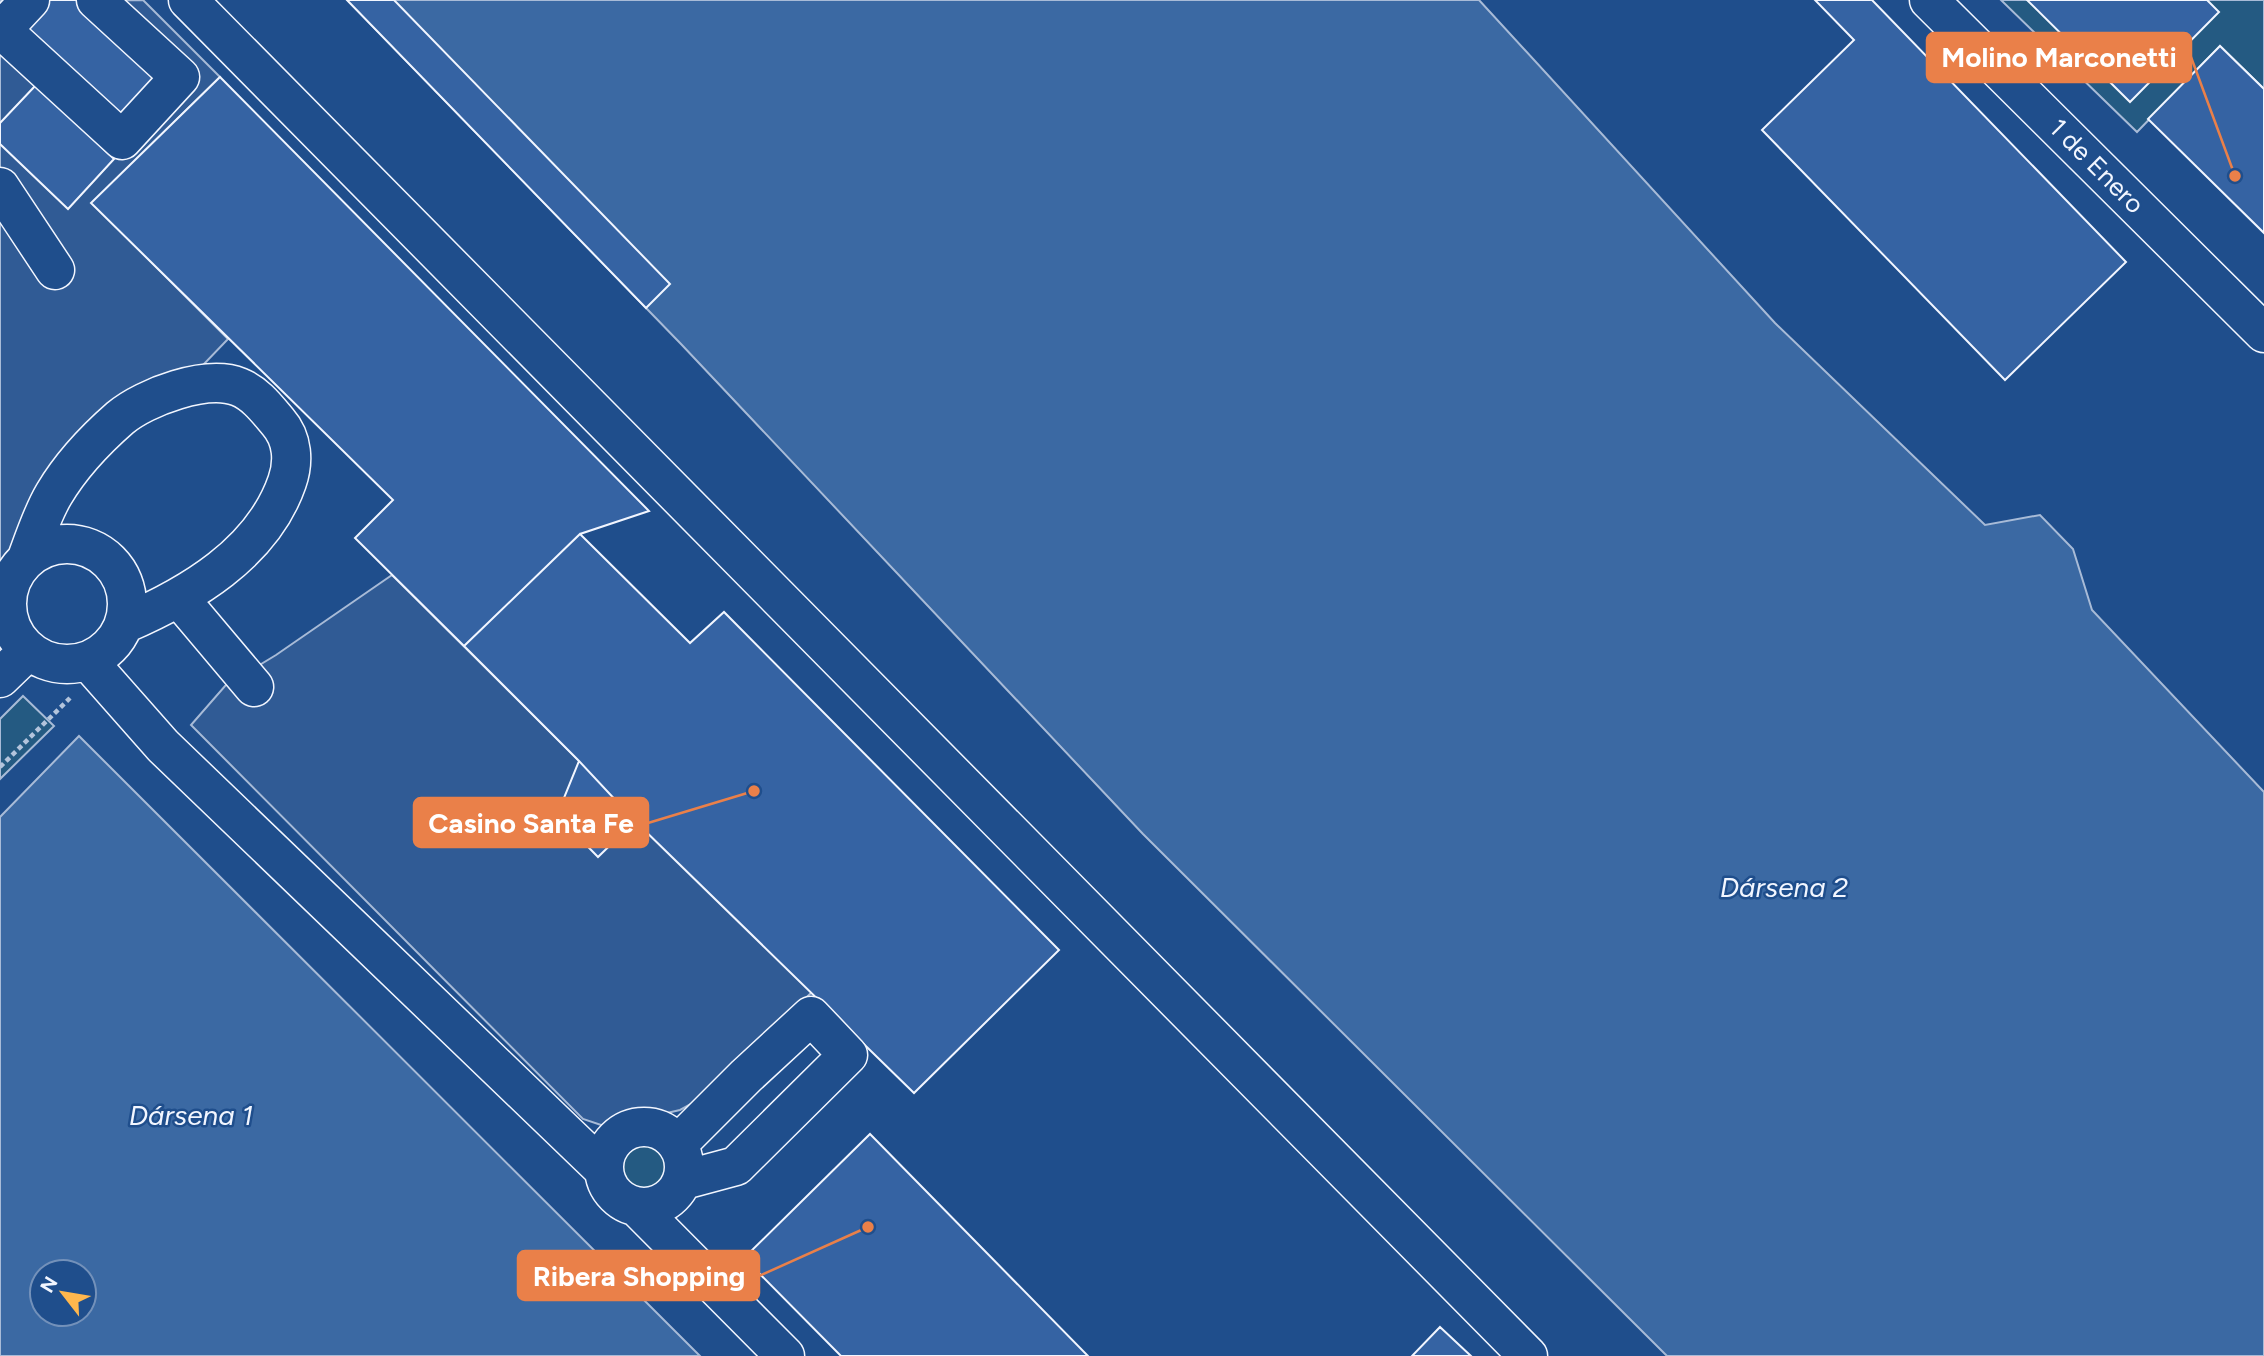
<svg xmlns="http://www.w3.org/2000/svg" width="2264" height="1356" font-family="Figtree,sans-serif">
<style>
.green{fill:#245a82;stroke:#a8bbd7;stroke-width:2}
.parking{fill:#305b95;stroke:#a8bbd7;stroke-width:2}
.water{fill:#3b69a3;stroke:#a8bbd7;stroke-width:2;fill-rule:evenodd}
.building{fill:#3563a3;stroke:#f2f6ff;stroke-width:2}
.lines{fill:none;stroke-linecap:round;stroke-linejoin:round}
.minor-casing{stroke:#f2f6ff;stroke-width:41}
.path{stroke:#b3c4dc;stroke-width:4.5;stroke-dasharray:5 3.5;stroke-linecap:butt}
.minor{stroke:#1f4e8c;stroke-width:38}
.labels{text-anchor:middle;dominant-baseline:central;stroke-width:5;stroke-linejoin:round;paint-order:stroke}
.street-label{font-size:26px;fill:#f2f6ff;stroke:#1f4e8c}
.water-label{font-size:28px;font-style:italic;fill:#f2f6ff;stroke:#1f4e8c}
.leader{fill:none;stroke:#ea8049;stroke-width:2.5}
.callout-dot{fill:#ea8049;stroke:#1f4e8c;stroke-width:2.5}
.callout{fill:#ea8049;stroke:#ea8049;stroke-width:2.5}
.callout-label{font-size:28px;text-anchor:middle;font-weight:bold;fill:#fff}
</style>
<rect width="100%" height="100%" fill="#1f4e8c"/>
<!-- green -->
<path class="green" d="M2001 0H2264V89L2220 46 2137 132Z
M23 696 54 726 0 779V719Z
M616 1169a29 29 0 1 1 58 0a29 29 0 1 1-58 0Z"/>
<!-- parking -->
<path class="parking" d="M143 0 220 77 92 203 228 339 181 388 136 408 16 570 0 572V1Z
M392 575 812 992 702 1098 680 1110 623 1123 601 1125 583 1119 191 725 225 686 276 655Z"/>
<!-- water -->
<path class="water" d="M347 0H1479L1775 323 1985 525 2040 515 2073 549 2092 610 2264 792V1356H1667L1143 834 681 344Z
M79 736 700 1356H0V817ZM84 1272V1314H42V1272Z"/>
<!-- building -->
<path class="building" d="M46 0H82L161 75 114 125 16 31Z
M347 0H394L670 284 646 308Z
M1815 0H1872L2126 262 2005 380 1762 130 1854 40Z
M2027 0H2207L2219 12 2130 102Z
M2220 46 2264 89V233L2148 119Z
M220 77 649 511 580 534 464 646 355 538 393 500 91 203Z
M36 85 114 159 68 209 0 144V123Z
M580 534 690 643 724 612 1059 950 914 1093 635 821 579 761 464 646Z
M579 761 635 821 598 857 557 815Z
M870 1134 1088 1356H841L744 1258Z
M1440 1327 1471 1356H1412Z"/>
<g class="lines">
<!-- minor casing -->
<g class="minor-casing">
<path id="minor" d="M30 0 2 30 122 140 180 77 96 0
M188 0 1528 1356
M1929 0 2264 333
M0 187 55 270
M7 604a60 60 0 1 1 120 0a60 60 0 1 1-120 0Z
M27 558C35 537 42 514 54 494 70 467 96 439 120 418 145 397 207 374 239 387 256 394 267 409 278 422 293 439 294 462 287 482 262 554 189 596 124 624
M179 598 254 687
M88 661 163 746 603 1169
M0 678 28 651
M604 1167a40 40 0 1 1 80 0a40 40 0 1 1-80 0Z
M678 1144 746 1076 811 1016 848 1055 736 1166 684 1180
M637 1207 785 1356"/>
</g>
<!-- path -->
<path class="path" d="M0 767 70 698"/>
<!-- minor -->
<use href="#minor" class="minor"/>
</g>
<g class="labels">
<!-- street labels -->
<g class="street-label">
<text transform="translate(2097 166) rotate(45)">1 de Enero</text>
</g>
<!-- water labels -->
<g class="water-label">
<text x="1784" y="887">Dársena 2</text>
<text x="191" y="1115">Dársena 1</text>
</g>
</g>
<!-- callouts -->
<path class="leader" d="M2235 176L2191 57M754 791L648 823M868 1227L759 1276"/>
<g class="callout-dot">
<circle cx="2235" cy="176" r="7"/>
<circle cx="754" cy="791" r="7"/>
<circle cx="868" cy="1227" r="7"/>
</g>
<g class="callout">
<rect x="1927" y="33" width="264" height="49" rx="7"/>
<rect x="414" y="798" width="234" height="49" rx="7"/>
<rect x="518" y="1251" width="241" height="49" rx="7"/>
</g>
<g class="callout-label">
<text x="2059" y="67">Molino Marconetti</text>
<text x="531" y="833">Casino Santa Fe</text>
<text x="639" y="1286">Ribera Shopping</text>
</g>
<!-- north arrow -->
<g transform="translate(63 1293) rotate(301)"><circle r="33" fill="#1f4e8c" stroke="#7391ba" stroke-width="2"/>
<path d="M0-5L12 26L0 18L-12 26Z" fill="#ffb74d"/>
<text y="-10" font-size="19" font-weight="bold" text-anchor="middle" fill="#f2f6ff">N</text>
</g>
</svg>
